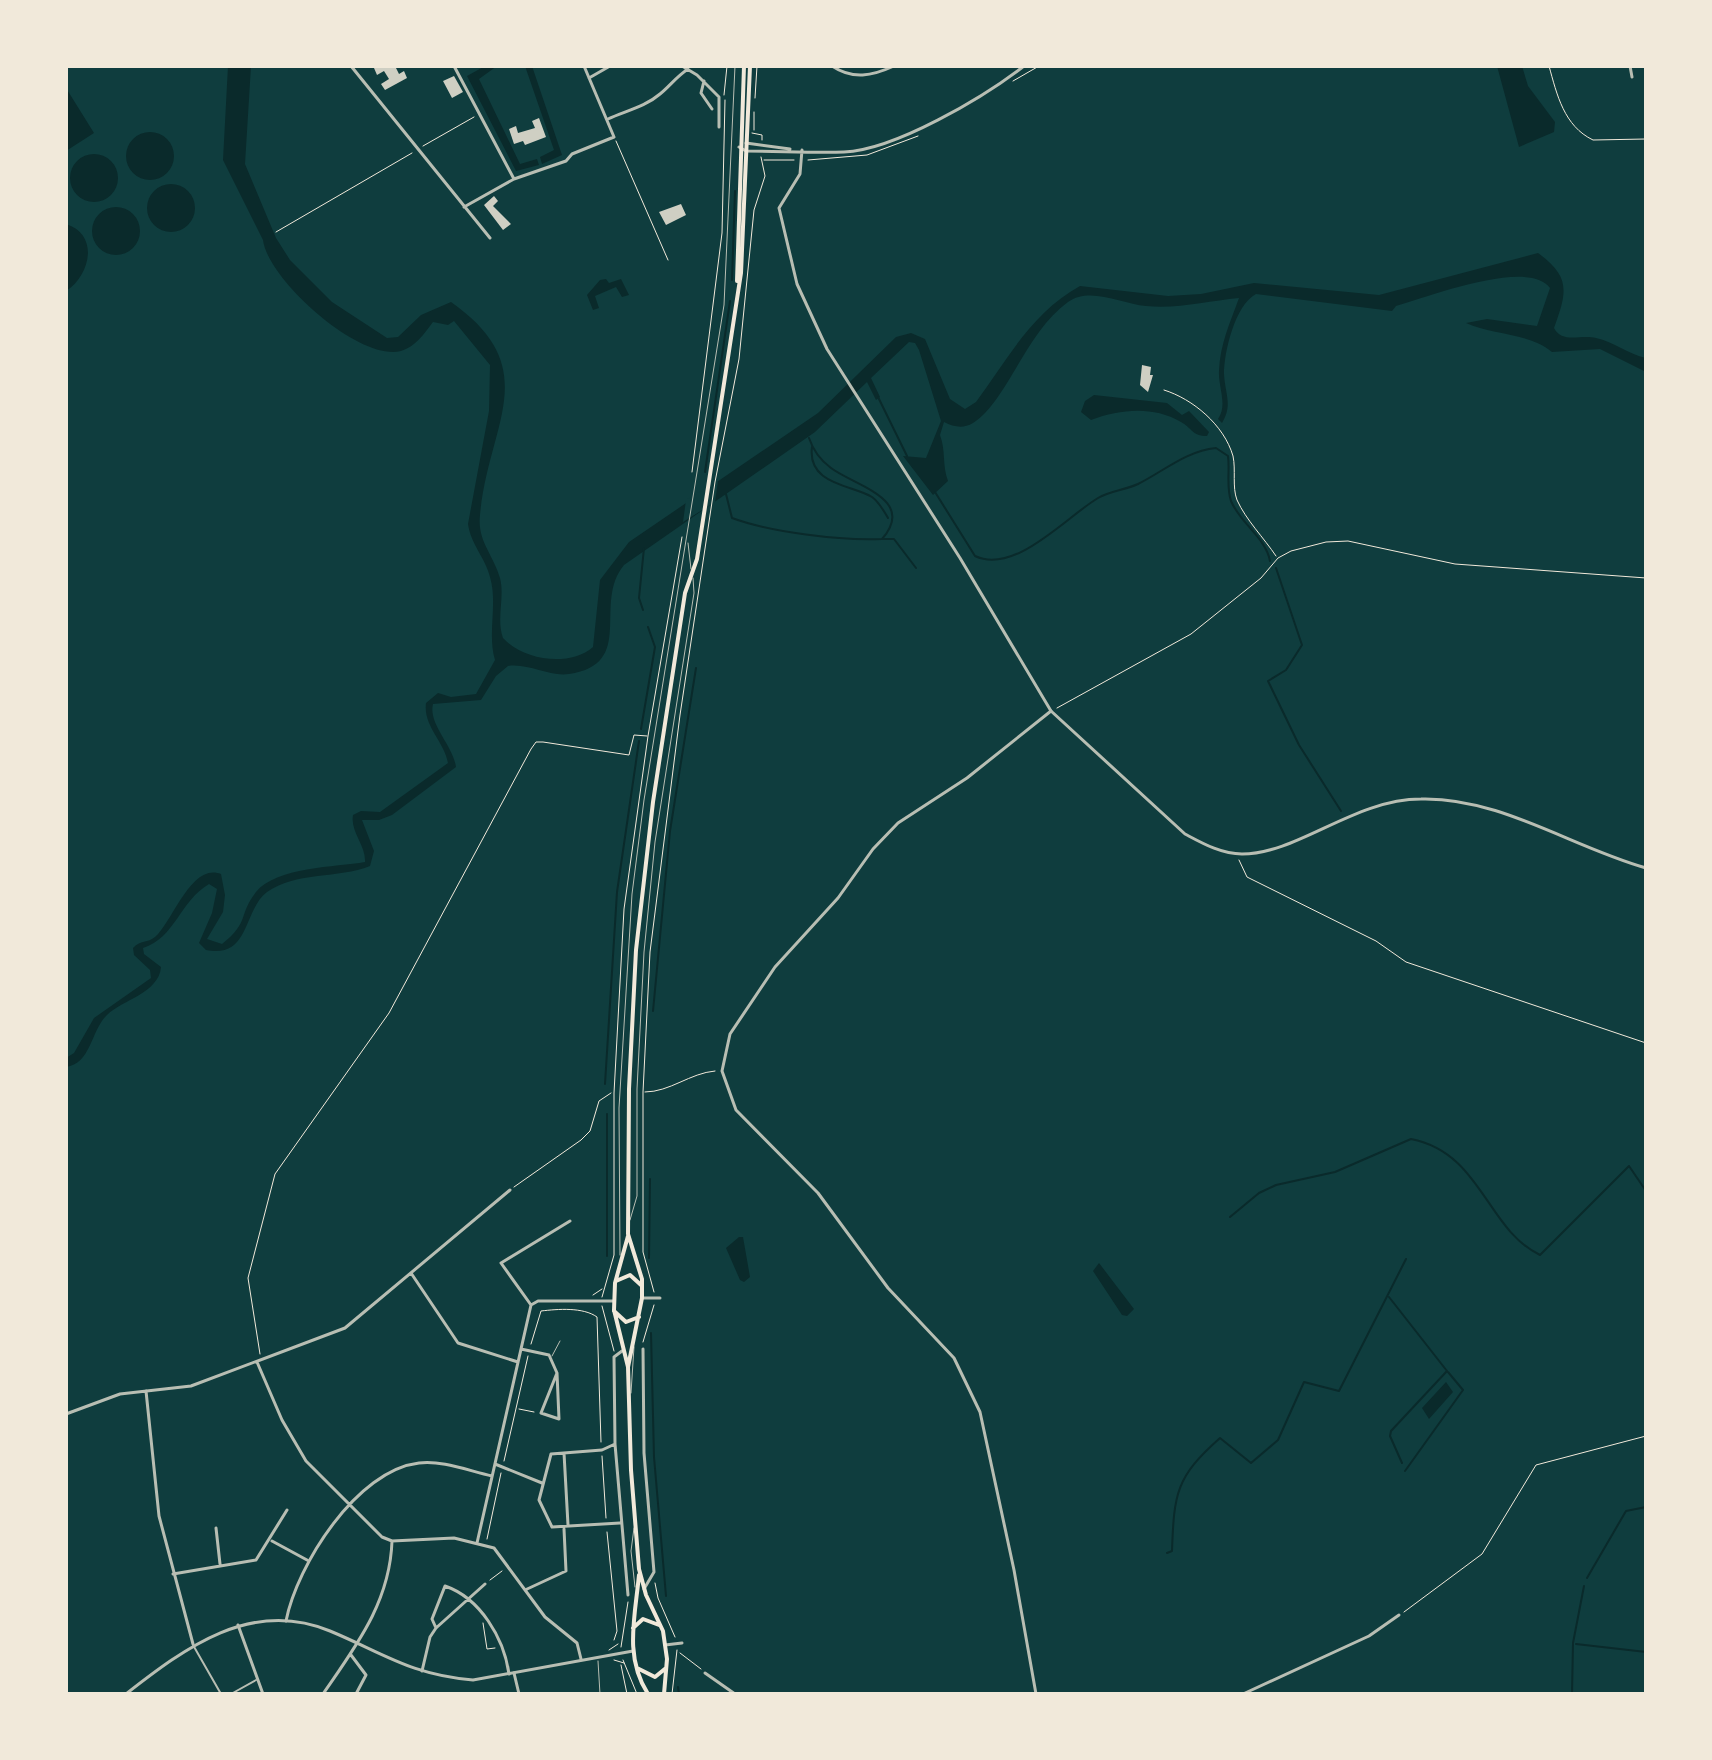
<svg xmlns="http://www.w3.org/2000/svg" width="1712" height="1760" font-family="'Fira Sans Condensed',sans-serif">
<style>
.water{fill:#0a2a2b}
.pier{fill:#0f3d3e}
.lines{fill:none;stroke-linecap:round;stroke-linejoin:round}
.stream{stroke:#0a2a2b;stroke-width:2}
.building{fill:#cfcfc3}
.path{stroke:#f1e9da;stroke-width:1}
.service{stroke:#b8beb3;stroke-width:1}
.pedestrian{stroke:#b8beb3;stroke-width:2}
.minor{stroke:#b8beb3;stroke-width:3}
.tertiary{stroke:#b8beb3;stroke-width:3}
.secondary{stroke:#f1e9da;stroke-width:4}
</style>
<rect width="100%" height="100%" fill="#0f3d3e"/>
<!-- water -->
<path class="water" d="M228 66H251L245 164 276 238 290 260 332 302 387 338 398 337 421 315 451 302C546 369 488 424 480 515 477 541 493 554 500 578 505 597 496 619 503 638 524 661 570 667 593 647L600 580 629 542 818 413 896 337 911 333 925 339 950 399 965 409 976 402C1008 359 1031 313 1080 286L1168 296 1201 294 1254 283 1379 295 1538 253C1571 277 1567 292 1554 328 1562 344 1581 334 1596 338 1614 342 1628 354 1646 358V372L1600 349 1552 352C1530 333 1492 335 1466 323L1487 319 1537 326 1550 288C1528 258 1429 297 1396 306L1392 311 1256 294C1235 305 1224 352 1224 374 1225 394 1233 405 1222 423L1218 419C1228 405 1218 387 1219 371 1220 344 1230 323 1239 298 1208 301 1178 309 1146 306 1122 304 1090 286 1068 302 1025 333 1008 400 973 423 963 429 954 427 944 422L940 435C946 451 942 465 948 481L933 495 903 456 926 458 941 421 919 350 915 343 909 342 871 378 880 397 876 400 867 382 815 432 624 565C592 603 637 664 569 674 549 677 529 663 508 666L496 676 481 700 433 704C428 724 453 745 456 767L392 815 379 820H362L374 851 370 866C338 879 297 871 267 892 243 910 250 959 206 950L199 943 212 913 217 889 209 884C180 901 175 938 143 948L144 954 161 967C159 993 122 1000 107 1015 91 1030 91 1064 66 1067V1058L74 1053 94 1018 151 978 150 970 134 955 133 948C140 940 148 943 155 937 172 923 191 862 221 874L225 895 223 912 207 939 222 944C250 922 238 915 256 892 276 867 336 867 365 862 366 845 350 832 353 815L361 811 380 812 448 763C444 741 423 726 426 703L438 693 451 697 476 694 495 660C487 633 498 604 490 577 485 557 471 545 468 524L489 411 490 365 454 321 448 325 433 322C424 334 415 347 401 351 360 362 268 280 263 240L223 160Z
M485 66H497L479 79 520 164 537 159 539 165 516 171 467 76Z
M525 66H532L562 155 542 164 540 157 554 150Z
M1497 66H1522L1528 86 1555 122 1554 132 1519 147Z
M66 88 94 133 66 151Z
M126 156a24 24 0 1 1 48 0a24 24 0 1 1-48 0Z
M70 178a24 24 0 1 1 48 0a24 24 0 1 1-48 0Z
M147 208a24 24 0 1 1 48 0a24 24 0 1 1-48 0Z
M92 231a24 24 0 1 1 48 0a24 24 0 1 1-48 0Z
M66 224C100 235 90 276 66 291Z
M606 279 609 283 621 279 629 295 622 297 616 287 595 296 599 308 593 310 587 295 600 280Z
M1094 395 1167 403 1182 415 1189 411 1209 432 1207 436C1192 436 1192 428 1181 422 1153 406 1121 409 1091 420L1081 412 1085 401Z
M739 1237H743L750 1277 744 1282 740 1280 726 1248Z
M1099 1263 1134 1309 1127 1316 1122 1315 1093 1271Z
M1446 1382 1453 1392 1429 1419 1422 1408Z"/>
<!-- pier -->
<path class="pier" d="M718 481 715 502 683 522 686 500Z"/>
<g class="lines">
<!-- stream -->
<path class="stream" d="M732 280 735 191
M878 397 907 456
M812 447C807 485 853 485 872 497 879 502 884 511 888 518
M705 472 730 301
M935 492 975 556C1015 575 1066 517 1098 498 1110 491 1125 490 1138 484 1164 471 1186 451 1216 448L1228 456C1230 470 1226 487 1231 501 1240 523 1266 538 1270 561
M726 494 732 518C770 532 841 541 882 539 917 499 855 486 831 468 820 460 813 450 809 438
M883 539H894L916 568
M1276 568 1302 645 1286 670 1268 681 1299 745 1341 811
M643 610 639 598 644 548
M641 729 655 647 648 627
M653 1011 670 831 696 668
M605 1084 617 892 639 741
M607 1114V1256
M1230 1217 1259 1193 1276 1185 1335 1172 1411 1139C1482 1153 1486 1229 1540 1255L1629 1166 1646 1191
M649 1258 650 1179
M1389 1297 1447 1371 1391 1431 1390 1436 1402 1463
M651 1333 654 1457 666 1596
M1405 1471 1463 1390 1448 1372
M1167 1553 1172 1551C1174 1493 1176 1477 1220 1438L1251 1463 1278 1440 1304 1382 1339 1391 1406 1259
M1587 1578 1626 1511 1646 1507
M1576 1644 1646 1652
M678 1687 679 1694
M1572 1694 1573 1643 1584 1586"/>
</g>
<!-- building -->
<path class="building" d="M378 66H395L399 74 404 71 407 78 385 90 381 84 389 79 384 71 377 75 374 68Z
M454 76 463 92 452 98 443 81Z
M539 118 546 137 525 145 523 141 514 144 509 129 516 126 518 133 535 128 532 121Z
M494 196 498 201 493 206 511 224 503 230 484 205Z
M681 204 686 215 666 225 659 212Z
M1142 365 1151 367 1150 375H1153L1148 392 1140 385Z"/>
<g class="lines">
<!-- path -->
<path class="path" d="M1549 66C1557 95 1564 126 1593 140L1646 139
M1013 81 1039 66
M724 95 727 66
M755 98 757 66
M754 130V112
M752 133 762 135V140
M616 141 668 260
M423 146 474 117
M764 160H794
M808 160 867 155 918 136
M276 232 412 153
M1164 390C1193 399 1224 425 1233 456 1236 470 1232 487 1237 500 1246 520 1264 538 1276 556
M692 472 722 233 725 100
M1057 708 1191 634 1261 578 1278 558 1291 551 1326 542 1348 541 1455 564 1646 578
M1239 860 1247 877 1376 941 1406 962 1646 1043
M645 1092C670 1092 690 1073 715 1071
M514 1187 581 1140 590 1131 599 1101 611 1093
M654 1292 643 1252V1092L650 952 680 715 715 482 739 359 754 210 765 176 761 157
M593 1295 602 1289
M602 1297 614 1255V1093L624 909 648 736 682 537
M602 1306 614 1351
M643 1342 654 1305
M531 1344 541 1311C558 1309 583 1307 597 1317L601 1442
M260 1354 248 1278 275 1174 389 1013 531 749 536 742H543L629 755 634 735 647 736
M519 1409 534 1412
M602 1456 606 1518
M504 1461 528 1356
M607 1532 617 1631 614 1640
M487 1539 501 1473
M490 1580 502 1571
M655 1583 658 1598 675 1637
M1404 1612 1482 1554 1536 1465 1646 1436
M483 1623 487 1649 495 1648
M621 1647 628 1602
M609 1650 618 1644
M680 1653 701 1669
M614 1660 624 1663
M623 1660 637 1694
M621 1665 627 1694
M672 1694 677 1650"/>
<!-- service -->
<path class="service" d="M688 543 691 569
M630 1220 637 1196V1089L644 952 655 842 694 593 693 578
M620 1255 619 1108 632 894 644 800 724 305 735 66
M552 1356 560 1341
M631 1393 634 1347
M634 1528 631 1551 635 1587
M598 1661 600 1694"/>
<!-- pedestrian -->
<path class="pedestrian" d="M193 1645 221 1694
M231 1694 256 1680"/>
<!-- minor -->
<path class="minor" d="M351 66 490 238
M454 66 514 179
M682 66 697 75 719 97V127
M832 66C853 80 872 76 894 66
M1630 66 1632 77
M589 78 610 66
M704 81 701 93 712 109
M608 119C625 111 645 107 660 94 670 86 676 77 688 69
M464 207 514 179 566 161 572 154 614 137 584 66
M411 1273 458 1343 518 1362
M642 1298H660
M531 1305 501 1263 570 1221
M521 1349 549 1355 557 1373
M643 1349 644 1453 654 1572 644 1589
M622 1351 614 1357 615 1444 628 1595
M257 1362 282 1420 306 1461 382 1537 392 1541 454 1538 494 1548 545 1617 577 1643 581 1659
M557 1373 559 1419 541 1413Z
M146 1391 159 1516 193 1644
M66 1414 120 1394 191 1386 345 1328 510 1190
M615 1444 602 1450 551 1454 539 1500 552 1527 620 1523
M564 1453 568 1525
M495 1464 542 1483
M216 1528 220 1564
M272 1541 307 1560
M477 1543 531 1305 538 1301H614
M173 1574 256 1560 287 1510
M525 1590 566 1571 564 1529
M286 1621C297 1565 357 1470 419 1463 442 1460 469 1471 492 1476
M238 1625 263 1694
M436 1628 432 1619 445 1586C480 1598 504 1638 509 1674
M665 1645 682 1643
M351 1655 366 1675 356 1694
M422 1671 430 1637 436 1628 485 1584
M514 1673 519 1694
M705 1673 735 1694
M323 1694C356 1646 390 1602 392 1541
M1036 1694 1014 1570 980 1412 954 1358 888 1288 818 1193 736 1110 722 1071 730 1034 775 967 838 898 873 849 898 823 967 778 1051 711
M1243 1694 1369 1636 1399 1615"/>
<!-- tertiary -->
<path class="tertiary" d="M746 143 790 149
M739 147 746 151C778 151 812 153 844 152 895 150 984 97 1024 66
M802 150 800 174 779 208 797 284 827 349 960 558 1051 711 1185 834C1202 843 1221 854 1242 854 1298 854 1354 799 1421 799 1500 797 1571 847 1646 868
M126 1694C185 1648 251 1598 330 1631 383 1653 411 1675 473 1680L633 1651"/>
<!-- secondary -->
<path class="secondary" d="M737 281 744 66
M628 1236 615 1283 614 1310 628 1367 631 1470 639 1569 646 1595 663 1631 667 1659 664 1694
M616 1281 630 1275 641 1285
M614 1311 626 1322 639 1317
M628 1367 642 1298V1279L628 1234 629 1089 636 950 653 802 685 593 697 559 741 273 750 66
M639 1575C635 1617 624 1657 648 1694
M633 1628 643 1619 659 1625
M637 1668 655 1677 666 1668"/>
</g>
<!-- border -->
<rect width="1712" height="1760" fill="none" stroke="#f1e9da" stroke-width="136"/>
</svg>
